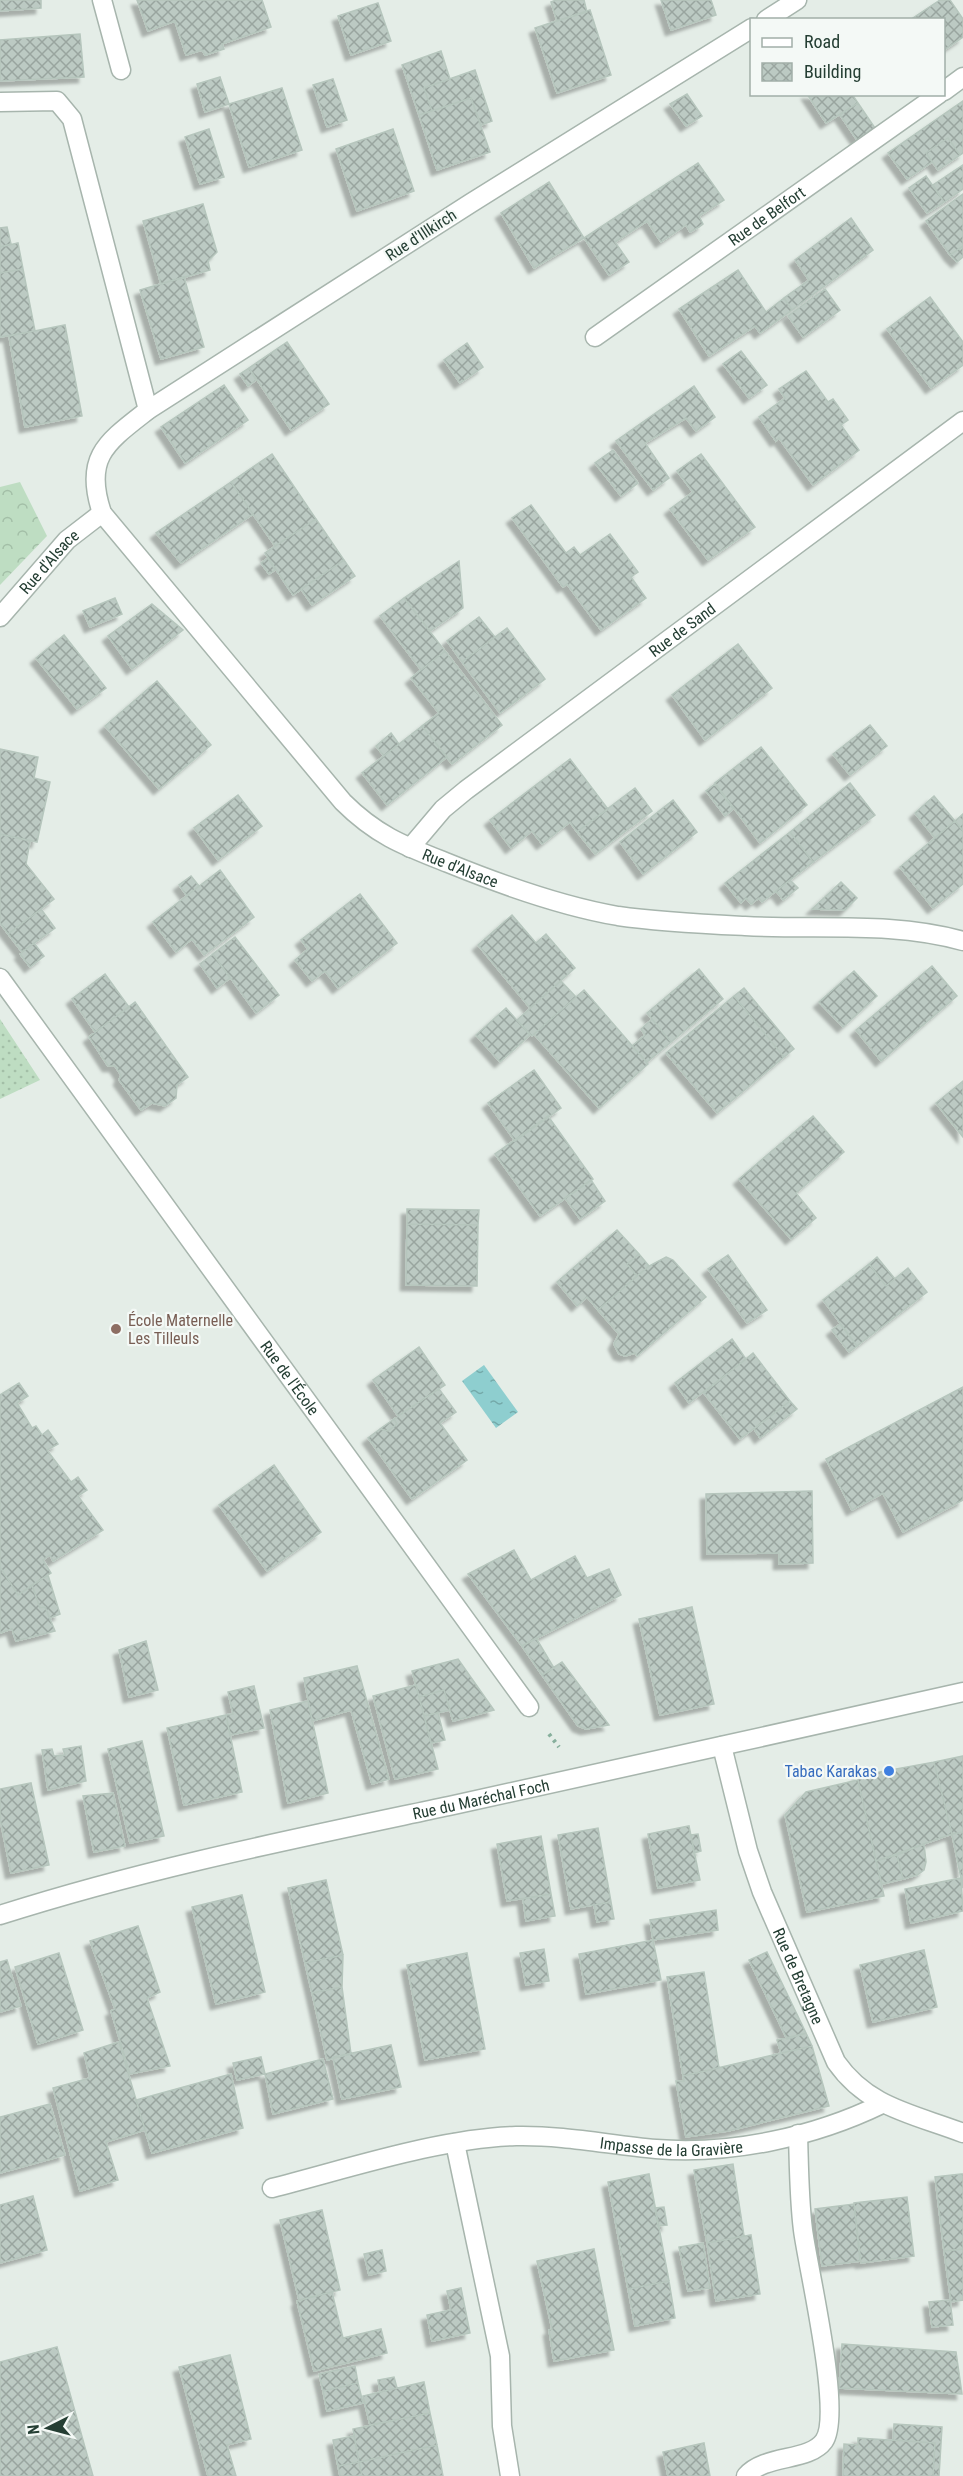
<svg xmlns="http://www.w3.org/2000/svg" width="963" height="2476" font-family="'Roboto Condensed',sans-serif">
<style>
.forest{fill:url(#forest-crowns)}
.garden{fill:url(#garden-dots)}
.water{fill:url(#water-ripples)}
.building{fill:url(#building-cross-hatch);stroke:#b6c6bd;stroke-width:1.5;filter:url(#shadow)}
.lines{fill:none;stroke-linecap:round;stroke-linejoin:round}
.minor-casing{stroke:#a7b5ad;stroke-width:21}
.path{stroke:#86af9c;stroke-width:4;stroke-dasharray:3 4.5;stroke-linecap:butt}
.minor{stroke:#fff;stroke-width:18}
.education-dot{fill:#8d6e63;stroke:#f4f9f6;stroke-width:2}
.shop-dot{fill:#3f7fe0;stroke:#f4f9f6;stroke-width:2}
.labels{text-anchor:middle;dominant-baseline:central;stroke-width:4.5;stroke-linejoin:round;paint-order:stroke}
.street-label{font-size:16px;fill:#243e33;stroke:#f4f9f6}
.education-label{font-size:16px;fill:#785e54;stroke:#f4f9f6;text-anchor:start}
.shop-label{font-size:16px;fill:#366cbe;stroke:#f4f9f6;text-anchor:end}
</style>
<defs>
<pattern id="forest-crowns" width="20" height="18" patternUnits="userSpaceOnUse" patternTransform="scale(1.5)"><rect width="20" height="18" fill="#beddc2"/><path d="M2 6a3 3 0 1 1 6 0M12 15a3 3 0 1 1 6 0" fill="none" stroke="#a3bfa7"/></pattern>
<pattern id="garden-dots" width="8" height="8" patternUnits="userSpaceOnUse" patternTransform="scale(1.5)"><rect width="8" height="8" fill="#beddc2"/><path d="M2 2h.1M6 6h.1" fill="none" stroke="#a3bfa7" stroke-width="1.8" stroke-linecap="round"/></pattern>
<pattern id="water-ripples" width="26" height="14" patternUnits="userSpaceOnUse" patternTransform="scale(1.5)"><rect width="26" height="14" fill="#8ececf"/><path d="M2 4q2-2 4 0t4 0M15 11q2-2 4 0t4 0" fill="none" stroke="#74a9a9"/></pattern>
<pattern id="building-cross-hatch" width="8" height="8" patternUnits="userSpaceOnUse" patternTransform="scale(1.5)"><rect width="8" height="8" fill="#bccac3"/><path d="M0 0l8 8M0 8l8-8" fill="none" stroke="#99a59f"/></pattern>
<filter id="shadow"><feDropShadow dx="-5.5" dy="5.5" stdDeviation="1.5" flood-color="#0004"/></filter>
</defs>
<rect width="100%" height="100%" fill="#e4ede7"/>
<!-- forest -->
<path class="forest" d="M20 482 47 536 0 585V487Z"/>
<!-- garden -->
<path class="garden" d="M0 1019 40 1080 0 1099Z"/>
<!-- water -->
<path class="water" d="M484 1365 518 1412 496 1428 462 1381Z"/>
<!-- building -->
<path class="building" d="M0 0H41V8L0 11Z
M137 0H262L271 27 222 44 224 49 205 55 202 50 186 55 175 21 148 31Z
M556 0H584L587 12 557 21 551 2Z
M661 0H711L716 15 671 30Z
M940 0H950L963 19V37L944 50V20H910Z
M378 3 391 41 351 55 338 16Z
M590 10 611 75 557 93 535 28Z
M80 34 84 77 0 81V40Z
M441 51 450 79 424 88 432 111 419 115 402 65Z
M475 70 492 121 481 125 471 98 432 111 424 88Z
M220 77 229 104 205 112 197 84Z
M333 79 347 120 327 127 313 85Z
M282 88 302 150 249 167 229 104Z
M687 94 702 116 686 126 670 104Z
M807 94H852L858 103 826 123Z
M471 98 490 152 437 170 419 115Z
M963 101V153L960 155 948 138 926 153 932 162 907 179 888 153Z
M858 103 875 128 857 140 840 115Z
M209 129 224 177 200 184 185 137Z
M393 129 414 191 357 211 336 149Z
M948 138 960 155 938 170 926 153Z
M698 163 724 200 699 216 703 224 699 227 690 232 686 225 661 242 647 221 615 242 629 262 609 275 584 238Z
M963 165V189L944 202 933 185Z
M926 176 944 202 927 213 909 188Z
M549 182 584 238 534 268 501 213Z
M963 194V246L950 255 926 221Z
M203 204 217 252 208 261 210 270 161 284 143 221Z
M851 218 873 250 792 310 784 298 809 280 795 260Z
M7 227 11 244 0 247V228Z
M18 243 23 269 0 273V247Z
M963 246V257L957 262 950 255Z
M23 269 35 331 0 337V273Z
M738 270 766 312 784 298 792 310 760 333 755 326 709 356 679 309Z
M184 277 204 347 161 359 140 290Z
M825 289 840 310 803 337 788 316Z
M930 297 963 342V365L931 388 887 329Z
M65 325 82 416 25 427 9 336Z
M287 342 329 404 291 430 249 368Z
M467 343 483 367 460 383 444 360Z
M741 351 767 385 749 398 723 364Z
M249 368 256 380 248 386 240 374Z
M806 371 828 402 833 399 848 420 841 425 859 450 813 485 779 438 776 441 759 417 785 398 779 389Z
M224 385 248 420 185 463 161 427Z
M694 386 715 417 696 431 686 418 645 443 669 478 653 490 616 441Z
M613 450 638 483 621 496 595 463Z
M272 454 316 519 275 546 231 482Z
M701 454 755 527 708 560 670 509 693 492 677 471Z
M231 482 253 514 181 563 156 533Z
M531 505 566 553 574 547 580 555 610 534 638 572 631 577 646 598 601 630 567 584 563 587 512 518Z
M316 519 344 560 293 595 265 553Z
M268 558 275 570 269 574 261 563Z
M344 560 355 576 312 605 301 589Z
M459 561 463 608 430 631 404 598Z
M115 598 122 614 90 627 83 611Z
M404 598 445 651 421 670 380 616Z
M152 604 183 630 132 669 108 636Z
M479 617 495 637 462 662 447 641Z
M507 628 545 679 500 713 462 662Z
M64 635 106 688 77 709 36 658Z
M738 644 772 688 705 740 672 695Z
M445 651 502 725 452 764 422 726 439 713 411 678Z
M157 681 211 745 159 789 105 726Z
M870 725 887 746 850 775 833 754Z
M422 726 447 757 387 805 362 773Z
M391 733 399 744 384 756 376 746Z
M761 747 807 805 760 843 715 783Z
M0 749 38 757 34 778 50 782 37 842 0 834Z
M570 759 608 809 577 832 570 822 542 844 532 831 511 848 490 820Z
M850 783 875 815 813 862 790 832Z
M715 784 733 809 725 816 706 791Z
M635 788 652 811 595 854 577 832Z
M238 795 262 826 218 860 194 828Z
M934 796 955 821 935 838 915 813Z
M673 800 697 832 643 874 620 842Z
M963 814V831L955 821Z
M955 821 963 831V884L933 908 900 867Z
M790 832 813 862 762 902 759 898 751 904 746 898 741 903 725 883Z
M0 834 30 841 26 864 54 899 8 934 0 923Z
M220 870 254 917 204 955 192 939 176 952 153 922Z
M191 876 199 886 187 896 179 885Z
M790 880 798 888 783 900 776 891Z
M841 882 857 898 845 910 812 909Z
M360 894 397 943 338 988 325 971 312 981 295 960 308 949 301 940Z
M41 909 55 928 22 952 8 934Z
M512 915 536 943 546 934 575 968 530 1008 478 945Z
M235 937 279 995 256 1013 213 954Z
M34 943 44 956 30 967 20 954Z
M213 954 230 978 217 988 200 964Z
M932 966 957 996 881 1061 856 1030Z
M699 969 723 999 671 1042 647 1013Z
M854 971 877 996 843 1027 819 1002Z
M105 974 129 1007 95 1032 72 999Z
M561 981 576 997 532 1036 517 1020Z
M744 988 794 1049 784 1057 734 996Z
M584 990 648 1064 599 1108 534 1034Z
M734 996 784 1057 717 1113 666 1053Z
M135 1002 188 1077 177 1085 176 1098 165 1106 152 1103 141 1110 119 1080 121 1075 115 1066H108L89 1037Z
M506 1008 530 1035 500 1062 476 1035Z
M652 1019 671 1042 647 1062 632 1046 645 1035 641 1029Z
M534 1070 561 1108 515 1141 488 1103Z
M963 1081V1137L936 1103Z
M548 1116 593 1179 540 1216 495 1154Z
M813 1116 844 1152 796 1193 816 1218 791 1239 739 1179Z
M591 1180 605 1201 580 1219 565 1198Z
M407 1209 479 1210 478 1225 407 1224Z
M407 1224 478 1225 477 1286 406 1285Z
M617 1230 639 1254 627 1264 637 1276 598 1310 587 1297 577 1306 557 1282Z
M639 1254 649 1266 637 1276 627 1264Z
M728 1255 767 1310 747 1323 708 1269Z
M666 1257 673 1260 706 1297 637 1356 635 1353 625 1356 619 1354 614 1344 619 1334 598 1310 649 1266Z
M877 1257 895 1279 886 1286 869 1264Z
M869 1264 886 1286 908 1268 927 1292 857 1346 823 1300Z
M840 1324 857 1346 849 1352 832 1330Z
M732 1339 746 1359 689 1403 675 1383Z
M419 1347 445 1385 398 1416 373 1380Z
M753 1353 790 1401 740 1439 704 1393Z
M19 1383 28 1396 17 1403 32 1428 36 1426 42 1435 48 1430 58 1444 47 1450 71 1482 78 1477 87 1490 78 1496 103 1530 53 1561 50 1555 43 1560 51 1573 18 1595 0 1567V1395Z
M963 1387V1500L903 1532 883 1493 852 1510 826 1459Z
M439 1389 456 1412 440 1423 467 1460 412 1499 368 1438 380 1429 388 1431 397 1424 394 1419Z
M790 1401 797 1409 760 1438 754 1429Z
M394 1419 397 1424 388 1431 380 1429Z
M274 1465 321 1532 267 1571 219 1505Z
M812 1491 813 1563 779 1564V1553L707 1554 706 1494Z
M514 1550 531 1580 575 1556 587 1578 609 1569 621 1595 522 1646 468 1574Z
M0 1567 18 1595 32 1585 40 1608 45 1607 55 1631 16 1641 12 1629 0 1633Z
M48 1575 60 1614 50 1618 45 1607 40 1608 32 1585Z
M692 1607 714 1704 660 1715 639 1619Z
M536 1638 554 1668 542 1675 522 1646Z
M146 1641 158 1690 129 1697 119 1650Z
M458 1659 494 1710 453 1721 444 1690 419 1697 412 1671Z
M562 1662 609 1725 586 1729 578 1726 542 1675Z
M357 1666 389 1779 372 1784 351 1710 312 1721 304 1678Z
M416 1685 438 1769 395 1779 373 1696Z
M254 1686 264 1728 230 1735 226 1715 233 1714 228 1692Z
M444 1690 450 1710 424 1716 419 1697Z
M308 1701 328 1793 288 1803 270 1710Z
M438 1713 445 1740 431 1743 424 1716Z
M226 1715 242 1792 184 1805 167 1728Z
M142 1741 164 1836 130 1843 108 1749Z
M81 1746 86 1781 48 1790 42 1750 52 1749 54 1756 65 1755 63 1749Z
M963 1756V1832L952 1834 934 1762Z
M934 1762 952 1834 876 1861 857 1776Z
M858 1780 884 1896 807 1912 785 1815 806 1792Z
M31 1783 49 1865 11 1873 0 1819V1789Z
M113 1793 125 1846 94 1852 83 1796Z
M689 1826 700 1880 658 1888 648 1834Z
M598 1828 611 1902 571 1909 558 1835Z
M963 1832V1888L952 1834Z
M698 1834 701 1851 694 1853 691 1835Z
M541 1836 551 1894 507 1901 497 1844Z
M924 1844 926 1862 924 1870 917 1875 903 1879 897 1855Z
M897 1855 903 1879 882 1884 876 1861Z
M961 1878 963 1911 911 1923 905 1889Z
M326 1880 343 1955 305 1963 288 1888Z
M551 1894 555 1916 526 1921 523 1899Z
M242 1895 265 1992 216 2004 192 1907Z
M611 1902 614 1919 597 1922 594 1905Z
M716 1910 718 1930 653 1940 650 1920Z
M138 1926 160 1992 147 1998 170 2066 130 2074 111 2011 115 2009 90 1941Z
M653 1940 661 1980 586 1994 579 1954Z
M544 1949 549 1981 526 1985 520 1953Z
M924 1950 937 2007 873 2022 860 1965Z
M767 1952 806 2033 787 2039 749 1960Z
M59 1953 83 2030 38 2044 15 1967Z
M467 1953 485 2049 425 2060 407 1965Z
M343 1955 342 1987 312 1993 305 1963Z
M7 1960 21 2006 0 2012V1962Z
M704 1972 719 2068 683 2076 667 1977Z
M342 1987 351 2054 327 2060 312 1993Z
M806 2033 812 2046 781 2053 777 2040Z
M119 2042 145 2130 106 2142 118 2180 80 2191 53 2088 90 2078 84 2053Z
M391 2045 401 2087 342 2099 333 2057Z
M812 2046 829 2106 728 2131 686 2137 676 2081H684L683 2076Z
M261 2057 265 2074 237 2080 233 2063Z
M323 2059 333 2099 273 2114 265 2074Z
M231 2074 243 2128 152 2153 136 2100Z
M50 2104 65 2155 0 2173V2117Z
M733 2164 744 2236 707 2243 694 2170Z
M649 2174 669 2281 628 2289 608 2182Z
M961 2174H963V2249L944 2251 935 2177Z
M33 2196 47 2250 0 2263V2205Z
M907 2197 914 2256 861 2263 854 2203Z
M854 2204 860 2261 822 2266 815 2209Z
M664 2207 667 2225 658 2226 655 2208Z
M322 2210 340 2290 299 2300 280 2220Z
M751 2235 760 2294 716 2301 707 2243Z
M703 2243 710 2288 688 2291 679 2247Z
M594 2249 614 2350 554 2361 549 2330 552 2329 537 2261Z
M963 2249V2300L951 2302 944 2251Z
M382 2250 386 2271 369 2275 364 2254Z
M669 2281 675 2318 635 2326 628 2289Z
M461 2288 470 2333 432 2341 427 2315 451 2310 447 2291Z
M332 2292 343 2338 381 2329 387 2353 314 2371 297 2301Z
M950 2300 953 2325 932 2327 929 2302Z
M842 2344 956 2352 962 2394 839 2388Z
M57 2347 93 2476H0V2362Z
M230 2355 251 2439 227 2445 236 2476H208L179 2367Z
M355 2366 358 2383 323 2391 319 2374Z
M394 2377 397 2388 380 2392 378 2380Z
M424 2382 430 2413 370 2425 363 2396Z
M358 2383 363 2403 327 2411 323 2391Z
M430 2413 437 2445 359 2462 353 2429Z
M894 2424 942 2427 939 2476H933L935 2443 893 2440Z
M354 2436 359 2462 338 2466 333 2440Z
M858 2438 935 2443 933 2476H843L844 2444 858 2445Z
M704 2443 710 2476H668L663 2452Z
M437 2445 443 2476H362L359 2462Z
M359 2462 362 2476H340L338 2466Z"/>
<g class="lines">
<!-- minor casing -->
<g class="minor-casing">
<g id="minor">
<path d="M102 0 121 70"/>
<path d="M766 20 797 0"/>
<path id="s1" d="M752 28 471 203 148 410C107 442 83 457 102 513L343 802C377 836 405 846 448 863 502 885 560 906 618 916 659 922 703 924 745 926 817 930 893 921 963 941"/>
<path d="M944 91 963 77"/>
<path d="M0 102 57 101 72 119 148 410"/>
<path id="s2" d="M595 337 939 94"/>
<path id="s3" d="M0 617 67 540 102 513"/>
<path id="s4" d="M410 848 443 809 466 790 963 421"/>
<path id="s5" d="M0 978 529 1707"/>
<path id="s6" d="M722 1746 748 1851 762 1892 836 2062C868 2108 914 2114 963 2133"/>
<path id="s7" d="M0 1915C147 1868 298 1838 449 1806 620 1769 792 1730 963 1692"/>
<path d="M455 2143 500 2356 502 2426 510 2476"/>
<path id="s8" d="M272 2188C347 2169 440 2138 516 2136 564 2135 610 2145 656 2149 731 2155 814 2137 882 2104"/>
<path d="M746 2476C765 2454 809 2462 824 2441 843 2414 808 2269 803 2230 799 2198 799 2166 798 2134"/>
</g>
</g>
<!-- path -->
<path class="path" d="M549 1734 559 1747"/>
<!-- minor -->
<use href="#minor" class="minor"/>
</g>
<!-- markers -->
<circle class="education-dot" cx="116" cy="1329" r="6"/>
<circle class="shop-dot" cx="889" cy="1771" r="6"/>
<g class="labels">
<!-- street labels -->
<g class="street-label">
<text stroke="none"><textPath href="#s2" startOffset="210">Rue de Belfort</textPath></text>
<text transform="translate(421 235) rotate(-33)">Rue d'Illkirch</text>
<text stroke="none"><textPath href="#s3" startOffset="74">Rue d'Alsace</textPath></text>
<text stroke="none"><textPath href="#s4" startOffset="350">Rue de Sand</textPath></text>
<text stroke="none"><textPath href="#s1" startOffset="1352">Rue d'Alsace</textPath></text>
<text stroke="none"><textPath href="#s5" startOffset="494">Rue de l'École</textPath></text>
<text stroke="none"><textPath href="#s7" startOffset="495">Rue du Maréchal Foch</textPath></text>
<text stroke="none"><textPath href="#s6" startOffset="243">Rue de Bretagne</textPath></text>
<text stroke="none"><textPath href="#s8" startOffset="406">Impasse de la Gravière</textPath></text>
</g>
<!-- education labels -->
<g class="education-label">
<text x="128" y="1320">École Maternelle<tspan x="128" dy="18">Les Tilleuls</tspan></text>
</g>
<!-- shop labels -->
<g class="shop-label">
<text x="877" y="1771">Tabac Karakas</text>
</g>
</g>
<!-- legend -->
<rect x="750" y="18" width="195" height="78" fill="#f4f9f6" stroke="#a1aea8" stroke-width="1.5"/>
<rect x="762" y="38" width="30" height="9" fill="#ffffff" stroke="#a1aea8" stroke-width="1.5"/>
<text x="804" y="48" font-size="18" fill="#243e33">Road</text>
<rect x="762" y="63" width="30" height="18" fill="url(#building-cross-hatch)" stroke="#a1aea8" stroke-width="1.5"/>
<text x="804" y="78" font-size="18" fill="#243e33">Building</text>
<!-- north arrow -->
<g transform="translate(48 2428) rotate(264)" stroke="#f4f9f6" stroke-width="4.5" paint-order="stroke">
<path d="M0-4.5L10 22L0 15L-10 22Z" fill="#243e33"/>
<text y="-9" font-size="16" font-weight="bold" text-anchor="middle" fill="#243e33">N</text>
</g>
</svg>
